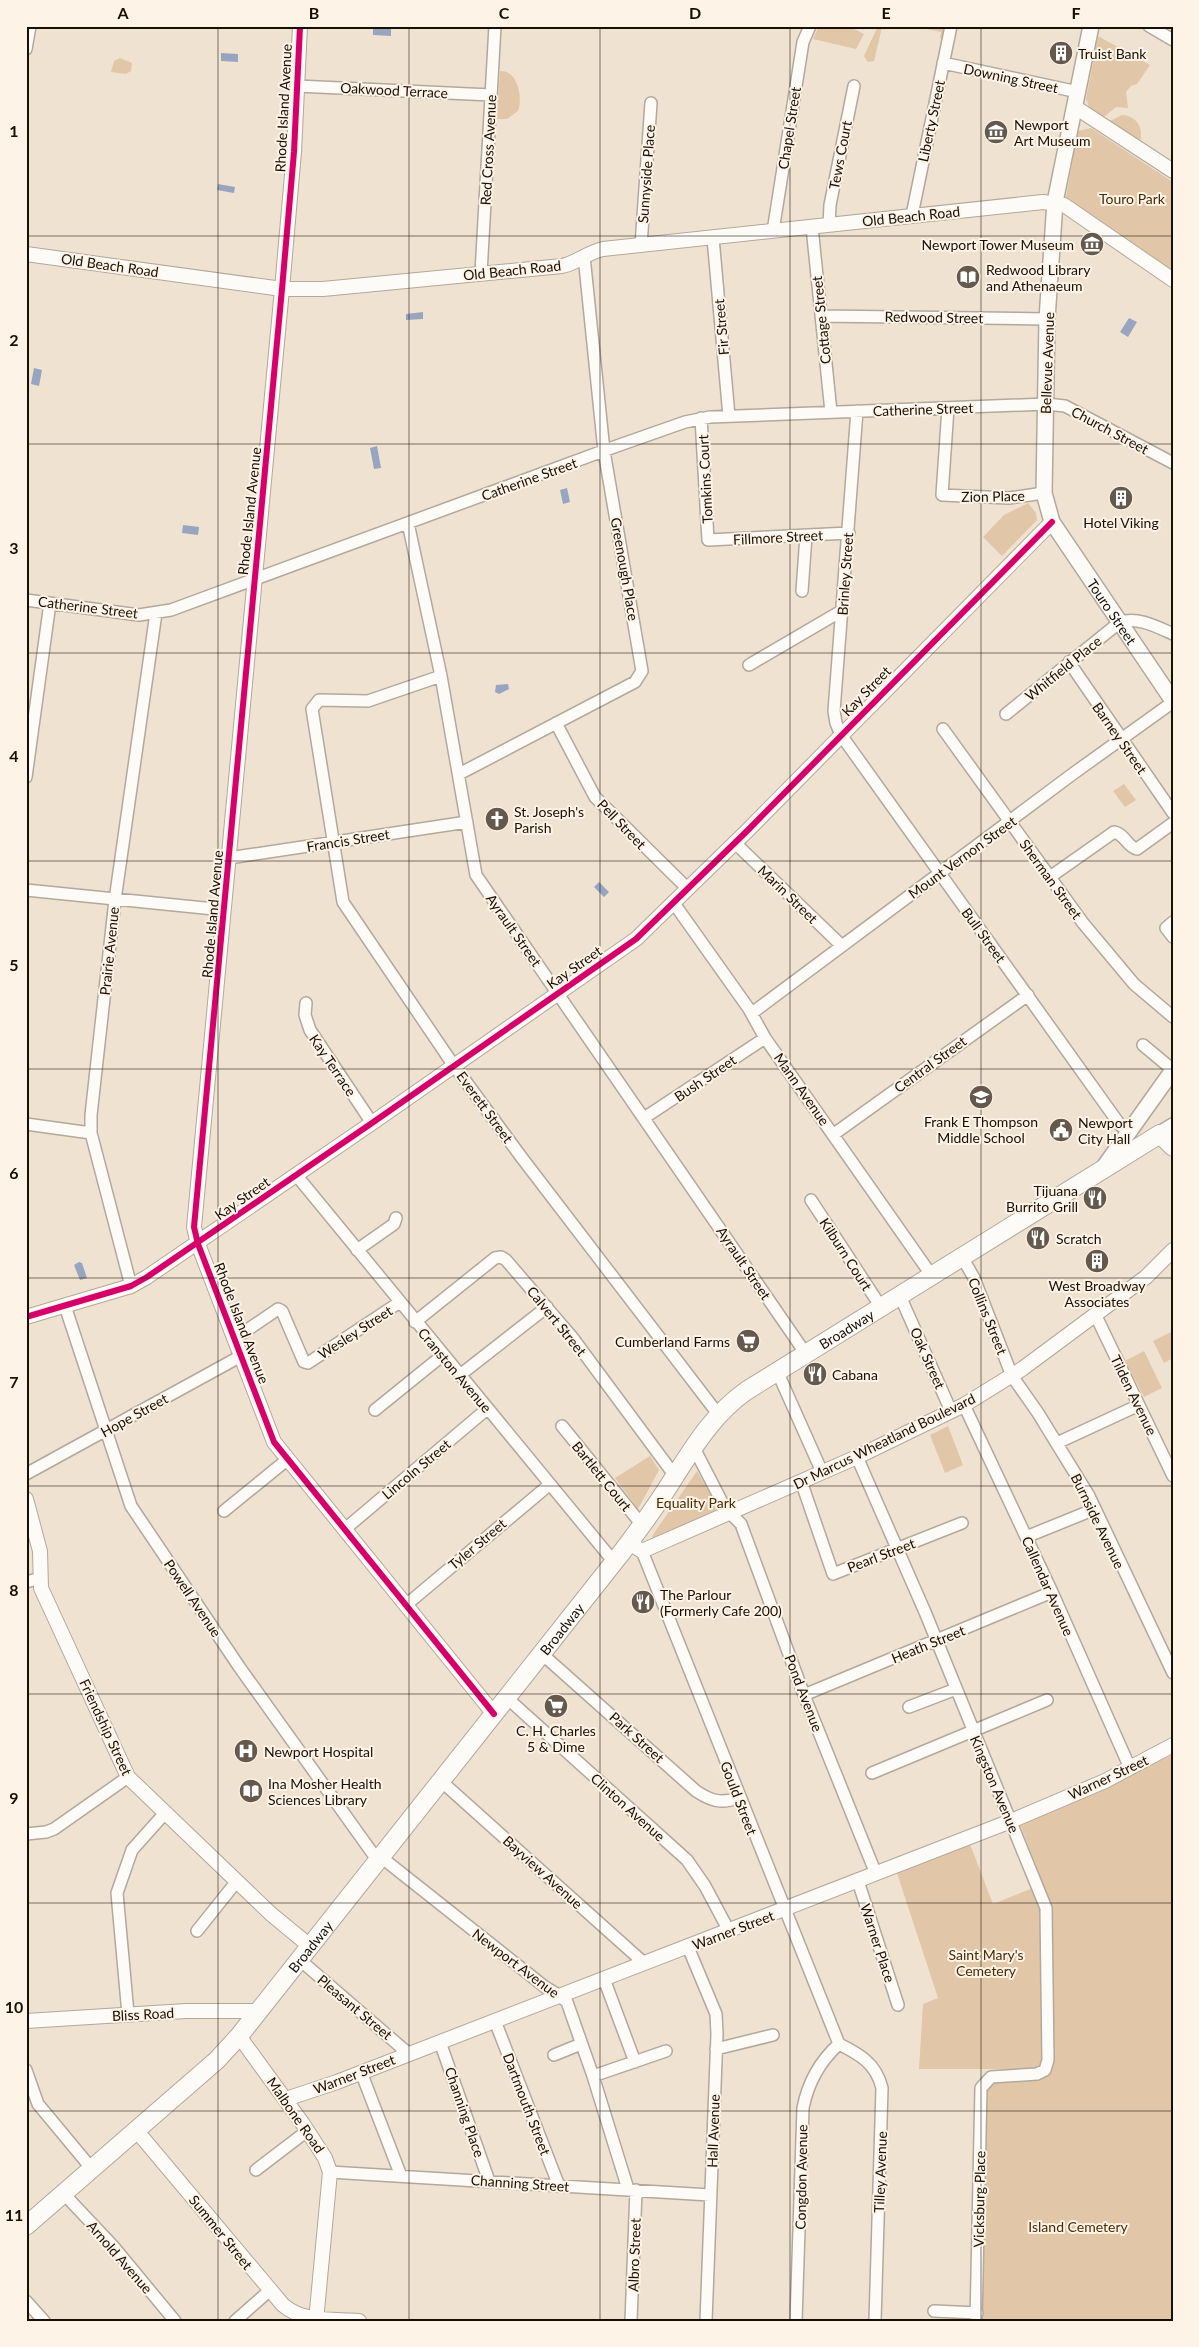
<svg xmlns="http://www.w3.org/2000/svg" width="1199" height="2347" font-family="Lato,sans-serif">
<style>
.green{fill:#e1c6a7}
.water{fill:#98a5c0}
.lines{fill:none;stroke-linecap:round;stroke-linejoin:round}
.minor-casing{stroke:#b2a89b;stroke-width:14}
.tertiary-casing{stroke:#b2a89b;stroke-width:16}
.secondary-casing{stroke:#b2a89b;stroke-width:18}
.primary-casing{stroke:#b2a89b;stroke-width:20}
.minor{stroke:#fdfbf8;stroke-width:11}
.tertiary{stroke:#fdfbf8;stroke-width:14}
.secondary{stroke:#fdfbf8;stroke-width:15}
.primary{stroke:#fdfbf8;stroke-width:18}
.cycleway-casing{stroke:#fef3e7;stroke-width:9}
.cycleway{stroke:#d6006c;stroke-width:6}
.grid{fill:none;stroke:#180f05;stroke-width:1;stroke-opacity:0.55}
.labels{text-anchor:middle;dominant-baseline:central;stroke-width:4;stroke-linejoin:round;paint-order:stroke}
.poi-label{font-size:14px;fill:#180f05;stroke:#fef3e7;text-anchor:start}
.street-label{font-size:14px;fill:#180f05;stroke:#fef3e7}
.park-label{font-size:14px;fill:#452c06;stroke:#fef3e7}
.neatline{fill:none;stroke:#180f05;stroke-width:2}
.grid-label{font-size:16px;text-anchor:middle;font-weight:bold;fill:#180f05}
</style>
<rect width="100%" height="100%" fill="#f0e2d1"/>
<!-- green -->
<path class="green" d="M819 26H848L864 34 856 49 813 39Z
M878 26 882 27 874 61 868 62 864 56Z
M913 26H944L942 39 940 38 941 32Z
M1098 36 1150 65 1137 84 1131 86 1126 92 1128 108 1116 107 1104 117 1089 107 1086 99Z
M120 58 132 63 131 71 126 74 111 72 114 61Z
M500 71C518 70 523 98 518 111L507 119H497Z
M1122 115C1136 116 1144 127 1140 141L1110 121Z
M1091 128 1173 182V271L1066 197 1078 131Z
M1028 503 1036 513 1037 520 1002 556 983 537 1004 515Z
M1124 784 1136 800 1125 807 1113 791Z
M1173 1331V1358L1164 1363 1153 1341Z
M1144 1351 1162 1388 1144 1397 1125 1361Z
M948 1426 963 1465 945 1473 930 1435Z
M650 1456 659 1470 638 1509 615 1478Z
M697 1471 719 1510 654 1539 652 1536Z
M1173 1755V2321H982L987 2091 992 2084 997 2081 1049 2074 1052 2066 1051 1904 1020 1824Z
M970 1844 993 1904 1033 1888 1042 1909 1044 2060 1042 2066 1037 2069H919L923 2004 938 1998 897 1873Z"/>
<!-- water -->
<path class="water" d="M373 26 391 27V36L373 35Z
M221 53 238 54V62L221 61Z
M218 184 235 187 234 193 217 190Z
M423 312V319L406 320V314Z
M1129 318 1137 322 1128 337 1120 332Z
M34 368 42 370 39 386 31 384Z
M377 446 381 468 374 469 370 448Z
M567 488 570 502 563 504 560 490Z
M183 525 199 527 198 535 182 533Z
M508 684 509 689 499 694 495 692 496 685Z
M599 882 609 892 604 897 594 887Z
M79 1262 82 1263 87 1278 80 1280 74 1265Z"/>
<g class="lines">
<!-- minor casing -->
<g class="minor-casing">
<path id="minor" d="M1149 26 1173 40
M26 49 30 26
M943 63 1078 92
M297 86 491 95
M912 215 951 26
M829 225 830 205 854 86
M812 227 831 412
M773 231 803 42 810 26
M713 238 729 416
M641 245 651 103
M481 273 495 26
M821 316 1047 319
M948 408 942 495 1009 498 1044 493
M857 411 834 711 836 723 841 735 1120 1125 1129 1132
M701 418 708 540 849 533
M408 523 441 676 476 875 806 1354
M802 591 806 536
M26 600 139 615 171 610 614 447 685 422 710 417 1046 404 1065 406 1173 463
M1069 662 1173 813
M749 665 843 610
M441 676 368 701 319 700 312 709 343 902 450 1060 522 1158 718 1414
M1006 714 1120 622C1139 617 1155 626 1173 634
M556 723 595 797 687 888
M943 729 1083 923 1134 984 1173 1017
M459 774 635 682 642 671 604 451 584 256
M26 777 50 603
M735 843 841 945
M229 858 467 822
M1050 877 1114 832C1125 834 1127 847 1137 849L1173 823
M26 890 224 910
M673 902 749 1009 765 1038 932 1276
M1173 922 1166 928 1173 937
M306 1003 305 1015 310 1030 372 1123
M752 1013 1074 773 1173 702
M1143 1045 1173 1070
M644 1118 765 1038
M26 1124 91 1133
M834 1134 1028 995
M297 1176 614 1562
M811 1200 881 1307
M357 1250 394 1224 396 1218
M962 1257 974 1278 1012 1376 1038 1413 1089 1496 1173 1673
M131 1286 91 1133V1115L115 900 156 613
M900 1296 951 1411
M65 1306 131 1506 240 1668 378 1861
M1095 1314 1173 1476
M415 1322 495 1258 501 1257 506 1260 572 1337 675 1476
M234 1339 278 1309 282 1311 304 1362 308 1363 400 1302
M777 1371 822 1472
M460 1375 547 1307
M964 1405 1052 1592 1130 1768
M375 1410 443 1355
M562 1426 642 1525
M1057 1443 1139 1405
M693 1446 725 1508 741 1524 804 1695 876 1874
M857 1457 925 1612 1046 1908 1048 2060 1045 2070 1037 2074 991 2077 981 2088 976 2321
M26 1474 241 1356
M801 1481 833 1574 962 1523
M224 1511 288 1459
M345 1529 487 1409
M1026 1537 1095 1509
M642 1551 839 2044
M26 1582 41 1578
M406 1605 549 1485
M542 1654 696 1791C711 1801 721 1804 738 1798
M804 1695 1052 1592
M507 1698 687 1860 705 1886 729 1931
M909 1707 956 1689
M872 1773 1047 1700
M441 1781 644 1963
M26 1834 46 1832 54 1829 128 1777
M381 1857 545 1987 560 1996 567 2002 593 2076 628 2189
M858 1881 898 2005
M197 1931 237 1881
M688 1947 716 2014 717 2034 706 2321
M300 1960 409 2054
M604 1979 635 2062
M128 2014 117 1893 132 1850 165 1813
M495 2021 559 2186
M440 2042 489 2181
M839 2044C859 2054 876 2063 882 2088L875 2321
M716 2049 773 2035
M554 2055 581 2044
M26 2070 38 2104 92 2169
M361 2072 401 2176
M593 2076 666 2051
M256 2170 307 2131
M330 2172 710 2195
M64 2194 113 2246 175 2321
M26 2301 44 2321
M934 2311 977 2313
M235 2321 269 2291
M631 2321 636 2190
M796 2321 803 2108C808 2083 820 2061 839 2044"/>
</g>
<!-- tertiary casing -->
<g class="tertiary-casing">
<path id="tertiary" d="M300 26 294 152 282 289 194 1227 198 1244 274 1442 494 1714
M1075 107 1173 171
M26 254 282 289H323L562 266C577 263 588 252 603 249L1043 202 1064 205 1173 280
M26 1317 131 1286 147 1277 372 1123 636 939 747 831 1052 522
M26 1499 40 1551 41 1588 128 1777 271 1914 311 1947
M629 1543 642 1551 857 1457 964 1405 1022 1369 1146 1277 1173 1250
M26 2021 186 2011H260
M239 2036 303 2124 325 2158 330 2172 316 2321
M286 2099 337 2082 1011 1821 1105 1781 1173 1745
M136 2130 283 2305C304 2323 333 2319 359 2321"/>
</g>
<!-- secondary casing -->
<g class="secondary-casing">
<g id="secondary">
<path id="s1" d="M1091 26 1055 202 1047 319 1044 493 1052 522 1173 701"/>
<path d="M1160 1134 1173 1126"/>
<path d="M1104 1167 1173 1070"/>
</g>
</g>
<!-- primary casing -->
<g class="primary-casing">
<g id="primary">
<path id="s2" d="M26 2226 217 2060 239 2036 622 1552C641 1527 659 1502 675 1476 696 1443 714 1414 746 1391L1160 1134 1173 1147"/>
</g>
</g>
<!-- minor -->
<use href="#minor" class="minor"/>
<!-- tertiary -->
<use href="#tertiary" class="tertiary"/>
<!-- secondary -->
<use href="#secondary" class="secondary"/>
<!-- primary -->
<use href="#primary" class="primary"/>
<!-- cycleway casing -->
<g class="cycleway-casing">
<path id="cycleway" d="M300 26 294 152 282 289 194 1227 198 1244 274 1442 494 1714
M26 1317 131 1286 147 1277 372 1123 636 939 747 831 1052 522"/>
</g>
<!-- cycleway -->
<use href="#cycleway" class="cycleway"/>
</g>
<!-- grid -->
<path class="grid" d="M218 26V2321M409 26V2321M600 26V2321M790 26V2321M981 26V2321M26 236H1173M26 444H1173M26 653H1173M26 861H1173M26 1069H1173M26 1278H1173M26 1486H1173M26 1694H1173M26 1903H1173M26 2111H1173"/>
<!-- icons -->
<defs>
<g id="building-disc" transform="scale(1.25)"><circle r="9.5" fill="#64594c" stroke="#fef3e7"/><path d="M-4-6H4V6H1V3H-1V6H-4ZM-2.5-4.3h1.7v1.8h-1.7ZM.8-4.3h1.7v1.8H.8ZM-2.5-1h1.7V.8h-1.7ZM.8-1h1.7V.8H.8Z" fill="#fff"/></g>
<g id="museum-disc" transform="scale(1.25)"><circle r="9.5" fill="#64594c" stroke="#fef3e7"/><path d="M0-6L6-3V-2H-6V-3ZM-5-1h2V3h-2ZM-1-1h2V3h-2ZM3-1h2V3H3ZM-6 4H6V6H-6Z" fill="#fff"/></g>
<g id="library-disc" transform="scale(1.25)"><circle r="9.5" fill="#64594c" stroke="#fef3e7"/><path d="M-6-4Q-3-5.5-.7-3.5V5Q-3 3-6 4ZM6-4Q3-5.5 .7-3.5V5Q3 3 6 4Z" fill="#fff"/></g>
<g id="church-disc" transform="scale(1.25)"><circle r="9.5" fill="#64594c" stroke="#fef3e7"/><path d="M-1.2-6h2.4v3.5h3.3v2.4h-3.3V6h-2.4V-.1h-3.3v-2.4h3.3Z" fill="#fff"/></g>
<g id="school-disc" transform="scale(1.25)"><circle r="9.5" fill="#64594c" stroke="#fef3e7"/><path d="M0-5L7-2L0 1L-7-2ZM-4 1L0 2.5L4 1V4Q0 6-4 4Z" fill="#fff"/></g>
<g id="civic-disc" transform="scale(1.25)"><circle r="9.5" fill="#64594c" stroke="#fef3e7"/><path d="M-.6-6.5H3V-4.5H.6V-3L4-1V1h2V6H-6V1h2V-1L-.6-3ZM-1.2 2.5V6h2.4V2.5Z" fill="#fff"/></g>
<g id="restaurant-disc" transform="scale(1.25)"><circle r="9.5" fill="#64594c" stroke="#fef3e7"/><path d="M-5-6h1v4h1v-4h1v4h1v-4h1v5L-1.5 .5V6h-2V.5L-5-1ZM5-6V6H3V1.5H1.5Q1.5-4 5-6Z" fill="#fff"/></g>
<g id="supermarket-disc" transform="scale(1.25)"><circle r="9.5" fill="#64594c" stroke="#fef3e7"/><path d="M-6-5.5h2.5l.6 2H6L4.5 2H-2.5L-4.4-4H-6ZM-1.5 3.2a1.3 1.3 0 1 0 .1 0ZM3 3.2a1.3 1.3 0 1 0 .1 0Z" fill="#fff"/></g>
<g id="hospital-disc" transform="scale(1.25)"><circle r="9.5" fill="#64594c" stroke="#fef3e7"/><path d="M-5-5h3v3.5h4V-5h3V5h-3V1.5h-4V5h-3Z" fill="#fff"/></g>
</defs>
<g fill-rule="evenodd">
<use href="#building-disc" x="1061" y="53"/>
<use href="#museum-disc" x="996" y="132"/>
<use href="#museum-disc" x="1092" y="244"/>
<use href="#library-disc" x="968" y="277"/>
<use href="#building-disc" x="1121" y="498"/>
<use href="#church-disc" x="497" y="819"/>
<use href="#school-disc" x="981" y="1097"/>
<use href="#civic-disc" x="1061" y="1130"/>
<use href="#restaurant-disc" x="1095" y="1198"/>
<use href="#restaurant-disc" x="1038" y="1238"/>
<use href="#building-disc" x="1097" y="1261"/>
<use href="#supermarket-disc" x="748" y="1341"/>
<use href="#restaurant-disc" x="815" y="1374"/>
<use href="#restaurant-disc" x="643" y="1602"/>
<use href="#supermarket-disc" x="556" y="1706"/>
<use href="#hospital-disc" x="246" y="1751"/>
<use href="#library-disc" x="251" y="1791"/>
</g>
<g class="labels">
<!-- poi labels -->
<g class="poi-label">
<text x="1078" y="53">Truist Bank</text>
<text x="1014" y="124">Newport<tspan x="1014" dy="16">Art Museum</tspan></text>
<text x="1074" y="244" text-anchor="end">Newport Tower Museum</text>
<text x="986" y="269">Redwood Library<tspan x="986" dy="16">and Athenaeum</tspan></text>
<text x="1121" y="522" text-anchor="middle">Hotel Viking</text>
<text x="514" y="811">St. Joseph's<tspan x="514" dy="16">Parish</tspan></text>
<text x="981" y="1121" text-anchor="middle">Frank E Thompson<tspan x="981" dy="16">Middle School</tspan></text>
<text x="1078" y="1122">Newport<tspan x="1078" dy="16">City Hall</tspan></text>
<text x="1078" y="1190" text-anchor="end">Tijuana<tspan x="1078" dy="16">Burrito Grill</tspan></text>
<text x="1056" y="1238">Scratch</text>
<text x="1097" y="1285" text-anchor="middle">West Broadway<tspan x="1097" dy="16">Associates</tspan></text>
<text x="730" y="1341" text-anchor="end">Cumberland Farms</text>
<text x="832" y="1374">Cabana</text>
<text x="660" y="1594">The Parlour<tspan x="660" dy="16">(Formerly Cafe 200)</tspan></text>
<text x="556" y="1730" text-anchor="middle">C. H. Charles<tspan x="556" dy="16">5 &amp; Dime</tspan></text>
<text x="264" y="1751">Newport Hospital</text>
<text x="268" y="1783">Ina Mosher Health<tspan x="268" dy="16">Sciences Library</tspan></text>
</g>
<!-- street labels -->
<g class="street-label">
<text transform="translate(1011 78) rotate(12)">Downing Street</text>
<text transform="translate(394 90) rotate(3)">Oakwood Terrace</text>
<text transform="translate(283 108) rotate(-87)">Rhode Island Avenue</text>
<text transform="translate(931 121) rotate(-78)">Liberty Street</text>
<text transform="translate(789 128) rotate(-81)">Chapel Street</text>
<text transform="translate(488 150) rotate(-87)">Red Cross Avenue</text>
<text transform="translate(840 155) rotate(-79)">Tews Court</text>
<text transform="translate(646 174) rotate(-86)">Sunnyside Place</text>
<text transform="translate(911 216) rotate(-6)">Old Beach Road</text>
<text transform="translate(110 265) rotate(8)">Old Beach Road</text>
<text transform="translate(512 270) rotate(-6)">Old Beach Road</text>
<text transform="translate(934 317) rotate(1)">Redwood Street</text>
<text transform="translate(821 320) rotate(-96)">Cottage Street</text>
<text transform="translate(721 327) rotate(-95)">Fir Street</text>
<text transform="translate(1047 363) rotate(-88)">Bellevue Avenue</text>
<text transform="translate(923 409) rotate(-2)">Catherine Street</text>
<text transform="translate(1110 430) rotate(28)">Church Street</text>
<text transform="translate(529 479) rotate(-20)">Catherine Street</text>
<text transform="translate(705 479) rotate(-93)">Tomkins Court</text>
<text transform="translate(993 496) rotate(-1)">Zion Place</text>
<text transform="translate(249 511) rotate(-84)">Rhode Island Avenue</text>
<text transform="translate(778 537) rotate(-3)">Fillmore Street</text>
<text transform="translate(625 569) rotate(80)">Greenough Place</text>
<text transform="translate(845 574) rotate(-86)">Brinley Street</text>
<text transform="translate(88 607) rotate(7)">Catherine Street</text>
<text stroke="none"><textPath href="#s1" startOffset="609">Touro Street</textPath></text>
<text transform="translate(1063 668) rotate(-39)">Whitfield Place</text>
<text transform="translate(866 691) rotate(-46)">Kay Street</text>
<text transform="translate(1120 738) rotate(55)">Barney Street</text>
<text transform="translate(622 824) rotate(46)">Pell Street</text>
<text transform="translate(348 840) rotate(-9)">Francis Street</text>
<text transform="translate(962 857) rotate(-36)">Mount Vernon Street</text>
<text transform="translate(1051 879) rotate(54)">Sherman Street</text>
<text transform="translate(788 894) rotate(44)">Marin Street</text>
<text transform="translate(212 914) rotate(-85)">Rhode Island Avenue</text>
<text transform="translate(514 930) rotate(55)">Ayrault Street</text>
<text transform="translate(984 935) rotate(54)">Bull Street</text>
<text transform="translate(109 951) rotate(-84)">Prairie Avenue</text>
<text transform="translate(574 967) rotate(-35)">Kay Street</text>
<text transform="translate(930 1064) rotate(-36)">Central Street</text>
<text transform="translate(333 1065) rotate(56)">Kay Terrace</text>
<text transform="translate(705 1078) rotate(-34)">Bush Street</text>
<text transform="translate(802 1089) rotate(55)">Mann Avenue</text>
<text transform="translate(485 1107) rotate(54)">Everett Street</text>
<text transform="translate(242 1198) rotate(-35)">Kay Street</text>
<text transform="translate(846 1254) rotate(57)">Kilburn Court</text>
<text transform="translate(744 1263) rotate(56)">Ayrault Street</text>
<text transform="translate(988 1316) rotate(68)">Collins Street</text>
<text transform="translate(557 1321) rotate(51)">Calvert Street</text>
<text transform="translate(242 1323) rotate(69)">Rhode Island Avenue</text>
<text stroke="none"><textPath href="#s2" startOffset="1225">Broadway</textPath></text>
<text transform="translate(355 1332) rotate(-33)">Wesley Street</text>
<text transform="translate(928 1358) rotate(66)">Oak Street</text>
<text transform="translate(455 1370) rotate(50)">Cranston Avenue</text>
<text transform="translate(1134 1395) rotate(64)">Tilden Avenue</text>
<text transform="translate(134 1415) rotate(-29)">Hope Street</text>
<text transform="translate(884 1441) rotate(-26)">Dr Marcus Wheatland Boulevard</text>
<text transform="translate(416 1469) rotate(-40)">Lincoln Street</text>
<text transform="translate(602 1476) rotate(51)">Bartlett Court</text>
<text transform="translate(1098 1521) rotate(64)">Burnside Avenue</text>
<text transform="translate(477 1544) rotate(-40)">Tyler Street</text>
<text transform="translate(881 1555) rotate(-21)">Pearl Street</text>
<text transform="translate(1048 1586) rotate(66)">Callendar Avenue</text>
<text transform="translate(193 1598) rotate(56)">Powell Avenue</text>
<text stroke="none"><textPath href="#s2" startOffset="805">Broadway</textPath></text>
<text transform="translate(928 1644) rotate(-22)">Heath Street</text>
<text transform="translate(804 1693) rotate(69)">Pond Avenue</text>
<text transform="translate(106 1727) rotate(65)">Friendship Street</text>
<text transform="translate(637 1737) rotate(42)">Park Street</text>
<text transform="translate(1108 1777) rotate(-25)">Warner Street</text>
<text transform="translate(995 1784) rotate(67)">Kingston Avenue</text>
<text transform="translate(739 1798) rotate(69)">Gould Street</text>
<text transform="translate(628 1807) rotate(42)">Clinton Avenue</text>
<text transform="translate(543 1872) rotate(42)">Bayview Avenue</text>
<text transform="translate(733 1930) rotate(-21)">Warner Street</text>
<text transform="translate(878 1943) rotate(72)">Warner Place</text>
<text stroke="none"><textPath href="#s2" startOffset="400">Broadway</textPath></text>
<text transform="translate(516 1963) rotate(37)">Newport Avenue</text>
<text transform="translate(355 2007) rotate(40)">Pleasant Street</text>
<text transform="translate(143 2014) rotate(-3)">Bliss Road</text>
<text transform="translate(354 2074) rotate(-21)">Warner Street</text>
<text transform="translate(527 2104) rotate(69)">Dartmouth Street</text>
<text transform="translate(465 2112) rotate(71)">Channing Place</text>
<text transform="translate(296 2115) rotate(55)">Malbone Road</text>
<text transform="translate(713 2131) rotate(-88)">Hall Avenue</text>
<text transform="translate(880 2172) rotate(-88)">Tilley Avenue</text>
<text transform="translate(801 2177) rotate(-89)">Congdon Avenue</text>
<text transform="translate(520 2183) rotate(4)">Channing Street</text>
<text transform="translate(979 2199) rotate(-89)">Vicksburg Place</text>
<text transform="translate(221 2232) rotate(51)">Summer Street</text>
<text transform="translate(634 2255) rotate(-88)">Albro Street</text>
<text transform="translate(120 2257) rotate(49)">Arnold Avenue</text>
</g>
<!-- park labels -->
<g class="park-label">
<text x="1132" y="198">Touro Park</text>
<text x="696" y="1502">Equality Park</text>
<text x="986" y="1954">Saint Mary's<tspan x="986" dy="16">Cemetery</tspan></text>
<text x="1078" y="2226">Island Cemetery</text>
</g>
</g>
<!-- border -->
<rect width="1199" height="2347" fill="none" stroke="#fef3e7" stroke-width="55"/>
<rect x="28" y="28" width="1144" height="2292" class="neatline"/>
<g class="grid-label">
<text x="123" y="19">A</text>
<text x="314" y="19">B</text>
<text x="504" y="19">C</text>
<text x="695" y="19">D</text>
<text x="886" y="19">E</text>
<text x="1076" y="19">F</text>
<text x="14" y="137">1</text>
<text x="14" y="346">2</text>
<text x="14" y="554">3</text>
<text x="14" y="762">4</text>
<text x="14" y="971">5</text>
<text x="14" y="1179">6</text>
<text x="14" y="1388">7</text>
<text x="14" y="1596">8</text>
<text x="14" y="1804">9</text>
<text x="14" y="2013">10</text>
<text x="14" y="2221">11</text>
</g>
</svg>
